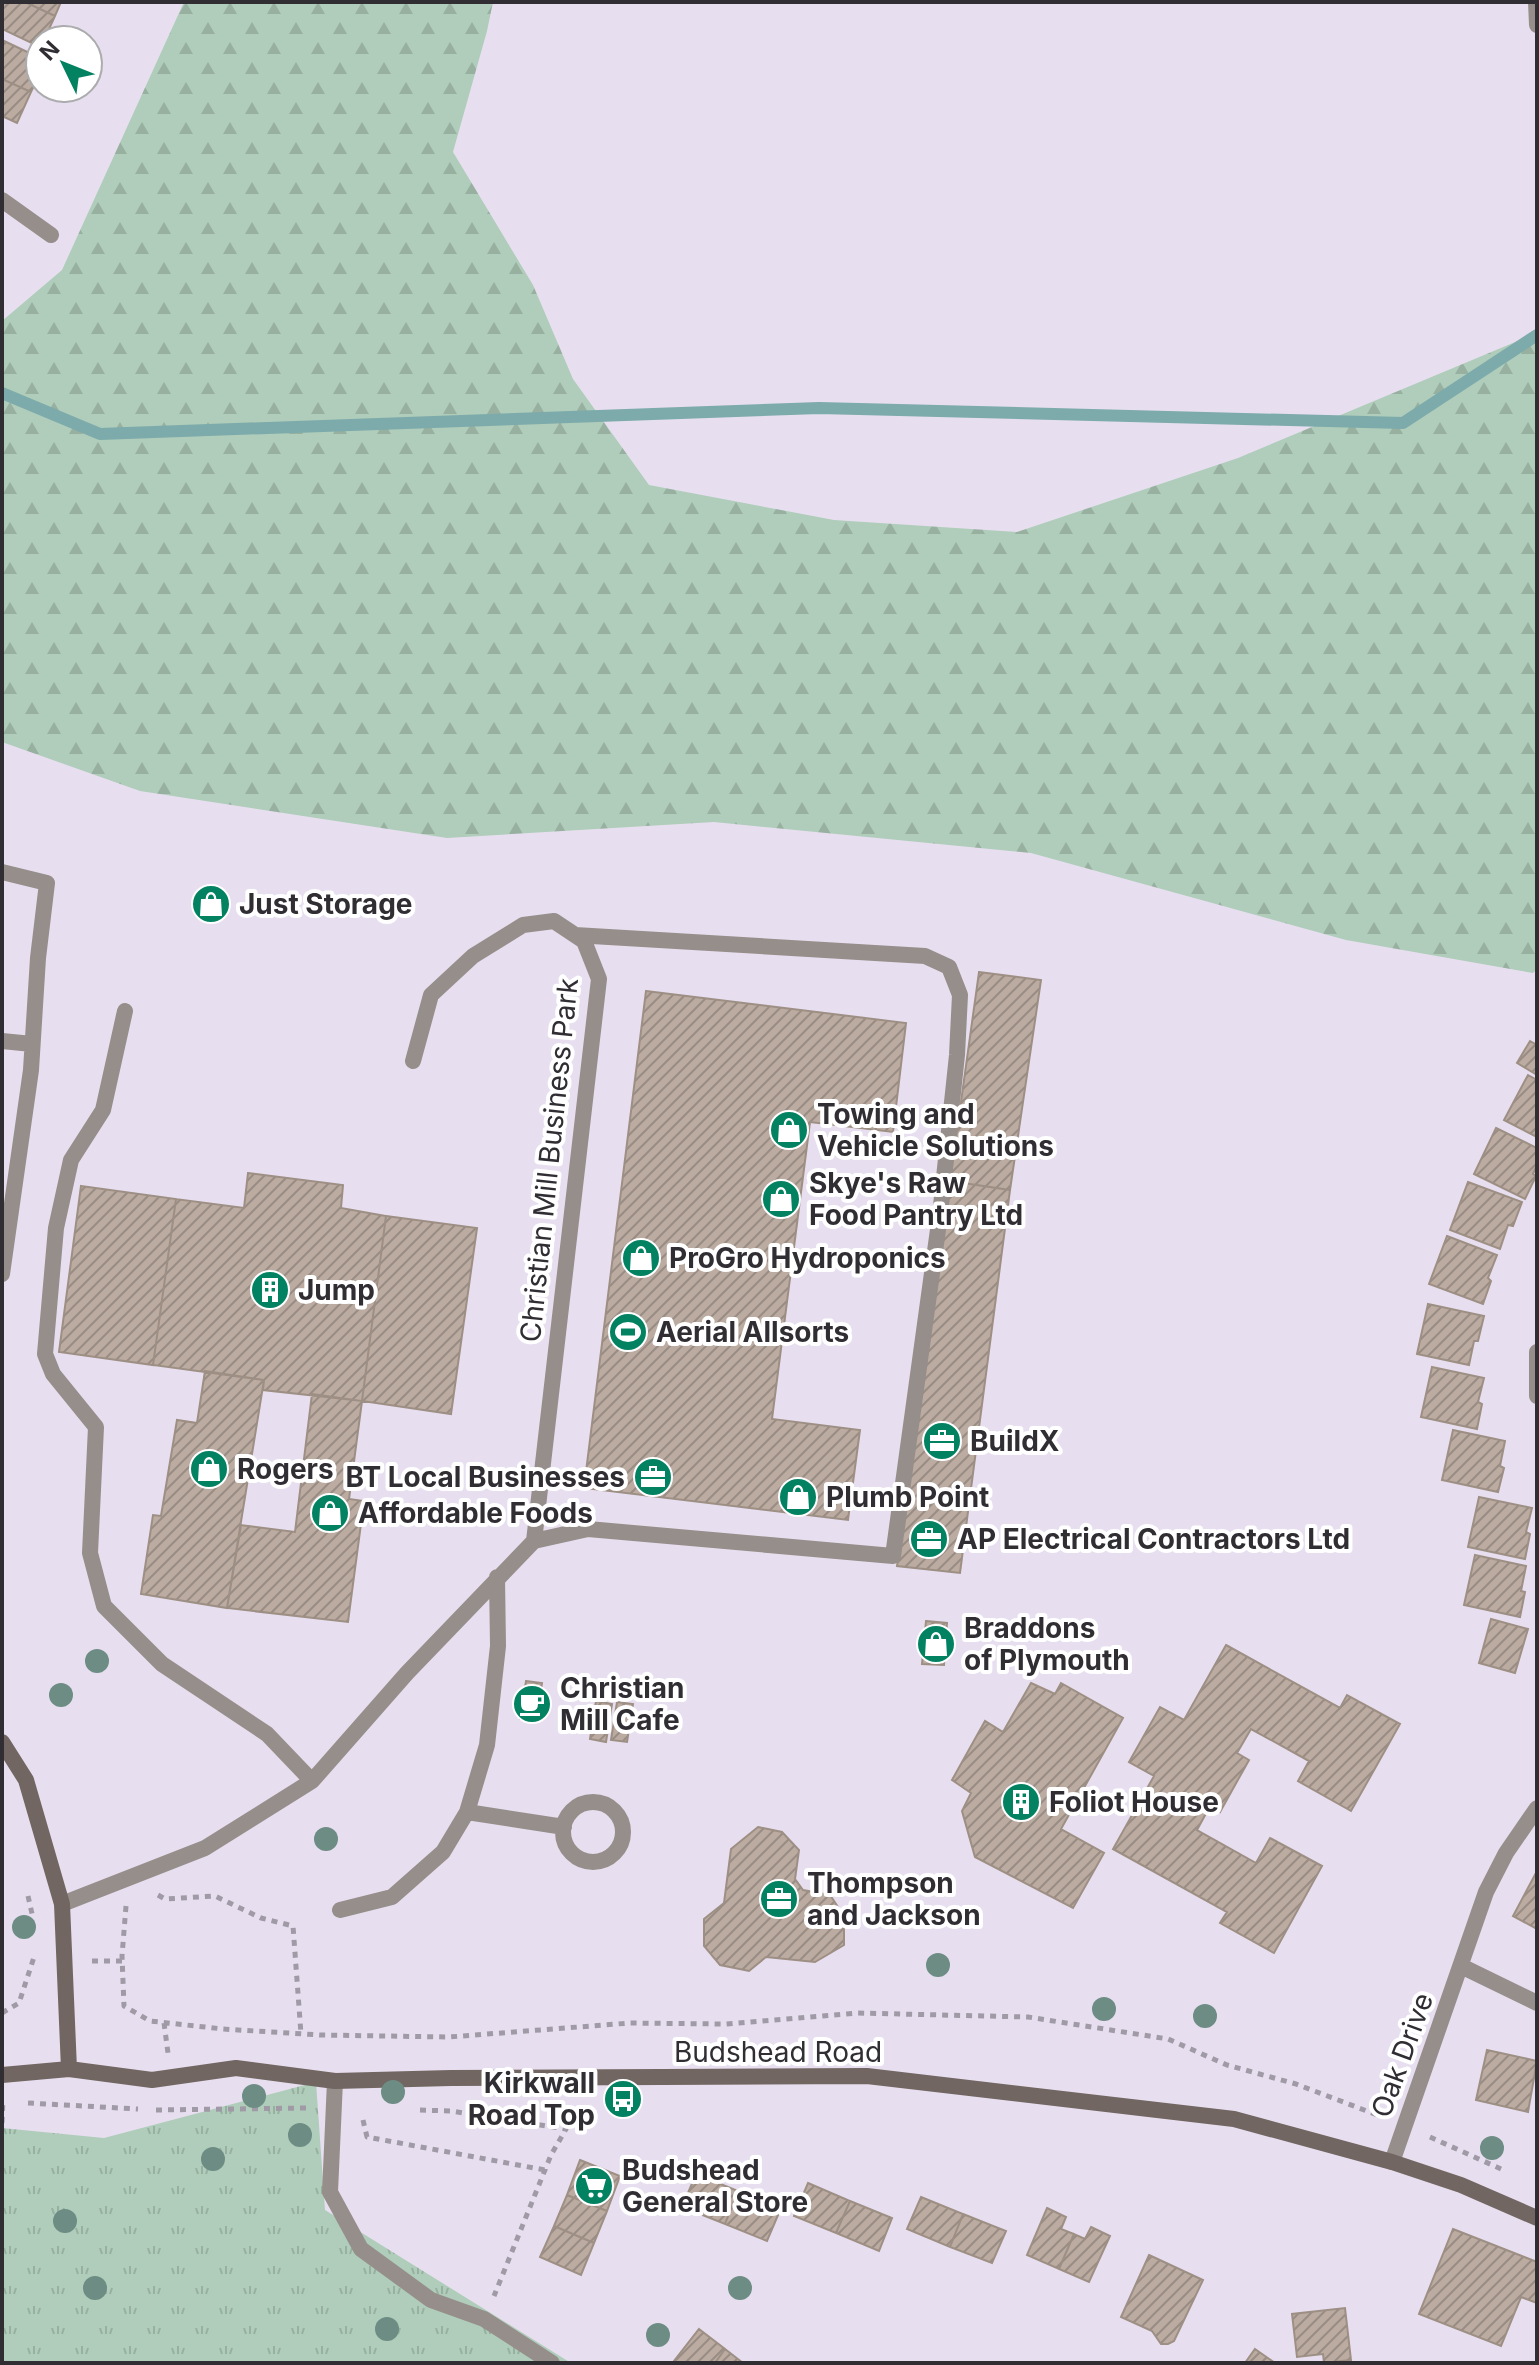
<svg xmlns="http://www.w3.org/2000/svg" width="1539" height="2365" font-family="Inter,sans-serif">
<style>
.grass{fill:url(#grass-tufts)}
.forest{fill:url(#forest-firs)}
.lines{fill:none;stroke-linecap:round;stroke-linejoin:round}
.stream{stroke:#7daaab;stroke-width:12}
.building{fill:url(#building-hatch);stroke:#9e8f84;stroke-width:2}
.path{stroke:#a09aa6;stroke-width:5;stroke-dasharray:6 6;stroke-linecap:butt}
.lane{stroke:#968e8a;stroke-width:16}
.street{stroke:#968e8a;stroke-width:16}
.secondary{stroke:#716661;stroke-width:16}
.tree{fill:#6d8c84}
.labels{text-anchor:middle;dominant-baseline:central;stroke-width:8;stroke-linejoin:round;paint-order:stroke}
.poi-label{font-size:28px;font-weight:bold;fill:#302d33;stroke:#fff;text-anchor:start}
.street-label{font-size:28px;fill:#302d33;stroke:#fff}
</style>
<defs>
<pattern id="grass-tufts" width="24" height="20" patternUnits="userSpaceOnUse" patternTransform="scale(2)"><rect width="24" height="20" fill="#afcdba"/><path d="M3 7l-1-3M5 7V3M7 7l1-3M15 17l-1-3M17 17v-4M19 17l1-3" fill="none" stroke="#97b0a0"/></pattern>
<pattern id="forest-firs" width="22" height="20" patternUnits="userSpaceOnUse" patternTransform="scale(2)"><rect width="22" height="20" fill="#afcdba"/><path d="M5 1l3.5 6h-7zM16 11l3.5 6h-7z" fill="#97b0a0"/></pattern>
<pattern id="building-hatch" width="6" height="6" patternUnits="userSpaceOnUse" patternTransform="scale(2)"><rect width="6" height="6" fill="#bbaba1"/><path d="M-1 1l2-2M0 6l6-6M5 7l2-2" fill="none" stroke="#988c84"/></pattern>
</defs>
<rect width="100%" height="100%" fill="#e7dfef"/>
<!-- grass -->
<path class="grass" d="M316 2082 325 2210 571 2363H2V2128L104 2138Z"/>
<!-- forest -->
<path class="forest" d="M184 2H493L487 31 453 152 533 285 573 379 649 485 834 520 1017 532 1238 458 1537 333V969L1533 973 1346 940 1031 853 714 822 447 838 140 791 2 742V321L62 270Z"/>
<g class="lines">
<!-- stream -->
<path class="stream" d="M2 393 100 434 819 408 1403 423 1537 335"/>
</g>
<!-- building -->
<path class="building" d="M3 2H25L55 16 44 40H40V47L2 29Z
M25 2H61L55 16Z
M2 40 40 58V73L31 92 2 79Z
M2 79 31 92 17 123 2 116Z
M979 972 1041 980 1010 1190 950 1181Z
M646 991 906 1023 893 1132 810 1122 772 1419 860 1430 848 1520 584 1488Z
M1530 1041 1537 1045V1075L1517 1063Z
M1528 1075 1537 1080V1137L1504 1120Z
M1496 1128 1537 1148V1165L1533 1174 1536 1176 1525 1199 1474 1174Z
M248 1173 343 1185 341 1208 386 1216 362 1401 263 1390 264 1380 153 1365 176 1199 244 1208Z
M950 1181 1010 1190 960 1573 897 1566Z
M1468 1182 1522 1202 1513 1226 1508 1225 1500 1249 1450 1230Z
M81 1186 176 1199 153 1365 59 1352Z
M386 1216 477 1228 451 1414 362 1401Z
M1447 1236 1497 1255 1488 1278 1491 1281 1483 1304 1429 1284Z
M1428 1304 1484 1316 1478 1341H1474L1469 1365 1417 1354Z
M1432 1367 1484 1378 1478 1402 1482 1404 1477 1429 1421 1417Z
M205 1371 264 1380 227 1608 141 1594 153 1515 161 1516 177 1420 197 1423Z
M312 1394 362 1401 349 1499 364 1501 348 1622 227 1608 241 1525 295 1532Z
M1453 1430 1505 1441 1500 1466 1504 1468 1498 1492 1442 1480Z
M1479 1497 1532 1508 1526 1532 1530 1534 1525 1559 1468 1547Z
M1475 1555 1526 1566 1521 1591 1525 1592 1520 1617 1464 1605Z
M1491 1619 1528 1629 1515 1673 1479 1663Z
M926 1621 947 1623 944 1665 922 1664Z
M1226 1645 1340 1708 1347 1695 1400 1724 1351 1811 1298 1781 1309 1761 1251 1729 1237 1753 1249 1760 1220 1812 1210 1806 1197 1830 1256 1863 1270 1838 1322 1866 1274 1953 1220 1923 1227 1912 1113 1849 1154 1776 1129 1762 1160 1707 1184 1720Z
M526 1681 542 1683 536 1721 520 1719Z
M1031 1683 1055 1694 1061 1683 1123 1718 1061 1829 1104 1853 1073 1908 975 1857 962 1811 971 1793 952 1780 985 1721 1003 1732Z
M596 1701 612 1704 606 1742 590 1739Z
M617 1702 633 1704 627 1742 611 1740Z
M758 1827 782 1832 799 1850 795 1879 803 1890 830 1895 844 1916V1945L815 1962 766 1957 749 1971 720 1965 704 1946V1919L724 1903 731 1849Z
M1537 1871V1929L1513 1916Z
M1487 2050 1537 2061 1528 2112 1476 2100Z
M580 2160 620 2176 607 2211 567 2195Z
M696 2174 738 2191 725 2224 682 2207Z
M808 2183 850 2201 836 2233 794 2216Z
M738 2191 781 2208 767 2241 725 2224Z
M567 2195 607 2211 594 2243 554 2226Z
M921 2197 963 2214 950 2247 907 2229Z
M850 2201 892 2218 879 2251 836 2233Z
M1047 2208 1066 2217 1061 2229 1074 2234 1059 2269 1027 2255Z
M963 2214 1006 2231 992 2263 950 2247Z
M554 2226 594 2243 581 2275 540 2257Z
M1091 2227 1110 2236 1089 2282 1059 2269 1074 2234 1085 2239Z
M1453 2229 1537 2262V2303L1521 2297 1501 2346 1419 2314Z
M1149 2255 1203 2280 1174 2341 1168 2344H1161L1152 2331 1121 2317Z
M1345 2308 1351 2360 1324 2363 1323 2354 1297 2357 1292 2314Z
M699 2329 725 2349 715 2363H677L674 2361Z
M725 2349 743 2363H715Z
M1255 2349 1275 2363H1245Z"/>
<g class="lines">
<!-- path -->
<path class="path" d="M158 1895 165 1899 215 1896 261 1918 293 1926 301 2034
M28 1896 33 1918
M126 1906 122 1956 124 2006 150 2021 223 2029 320 2035 449 2037 630 2023 726 2024 857 2013 1028 2017 1168 2039 1227 2065 1296 2084 1380 2116
M92 1961H122
M2 2013 19 2003 35 1954
M164 2023 168 2053
M28 2103 138 2109
M156 2110 306 2108
M420 2110 451 2111 566 2129 551 2155 494 2296
M363 2120 367 2137 545 2170
M2 2123 3 2100
M1430 2137 1501 2169"/>
<!-- lane -->
<path class="lane" d="M2 200 51 235
M2 872 47 883 38 958 31 1070 2 1274
M125 1011 103 1110 71 1160 56 1228 45 1354 53 1374 96 1427 90 1553 104 1606 162 1664 267 1734 312 1781
M2 1041 32 1044
M413 1061 431 995 473 956 523 925 554 921 584 941 599 979 534 1541
M563 1832a30 30 0 1 1 60 0a30 30 0 1 1-60 0Z
M467 1812 564 1827
M62 1904 205 1848 312 1781 407 1673 534 1541 588 1529 893 1556 940 1215 957 1055 960 995 949 967 925 956 575 935
M340 1910 392 1897 443 1852 467 1812 487 1745 498 1646 497 1577"/>
<!-- street -->
<path class="street" d="M1536 2 1537 25
M1537 1352V1396
M1461 1966 1537 2003
M335 2081 330 2192 361 2249 431 2300 484 2319 552 2363
M1392 2162 1486 1892 1506 1853 1537 1808"/>
<!-- secondary -->
<path class="secondary" d="M2 1742 26 1780 62 1904 69 2069
M2 2075 69 2069 152 2080 236 2068 335 2081 451 2078 867 2076 1234 2119 1392 2162 1461 2185 1537 2218"/>
</g>
<!-- trees -->
<g class="tree">
<circle cx="97" cy="1661" r="12"/>
<circle cx="61" cy="1695" r="12"/>
<circle cx="326" cy="1839" r="12"/>
<circle cx="24" cy="1927" r="12"/>
<circle cx="938" cy="1965" r="12"/>
<circle cx="1104" cy="2009" r="12"/>
<circle cx="1205" cy="2016" r="12"/>
<circle cx="393" cy="2092" r="12"/>
<circle cx="254" cy="2096" r="12"/>
<circle cx="300" cy="2135" r="12"/>
<circle cx="1492" cy="2148" r="12"/>
<circle cx="213" cy="2159" r="12"/>
<circle cx="65" cy="2221" r="12"/>
<circle cx="95" cy="2288" r="12"/>
<circle cx="740" cy="2288" r="12"/>
<circle cx="387" cy="2329" r="12"/>
<circle cx="658" cy="2335" r="12"/>
</g>
<!-- icons -->
<defs>
<g id="shop-disc" transform="scale(2)"><circle r="9.5" fill="#038262" stroke="#fff"/><path d="M-5-2.5h2.3a2.7 3.5 0 0 1 5.4 0H5L5.5 6h-11ZM-1.5-2.5h3a1.5 2.3 0 0 0-3 0Z" fill="#fff"/></g>
<g id="building-disc" transform="scale(2)"><circle r="9.5" fill="#038262" stroke="#fff"/><path d="M-4-6H4V6H1V3H-1V6H-4ZM-2.5-4.3h1.7v1.8h-1.7ZM.8-4.3h1.7v1.8H.8ZM-2.5-1h1.7V.8h-1.7ZM.8-1h1.7V.8H.8Z" fill="#fff"/></g>
<g id="stadium-disc" transform="scale(2)"><circle r="9.5" fill="#038262" stroke="#fff"/><path d="M0-5a6.5 5 0 1 0 0 10a6.5 5 0 1 0 0-10ZM-3.5-1.8h7v3.6h-7Z" fill="#fff"/></g>
<g id="office-disc" transform="scale(2)"><circle r="9.5" fill="#038262" stroke="#fff"/><path d="M-6-3h4V-5.5h4V-3h4V5H-6ZM-1-4.5V-3h2v-1.5ZM-6 0V1H6V0Z" fill="#fff"/></g>
<g id="cafe-disc" transform="scale(2)"><circle r="9.5" fill="#038262" stroke="#fff"/><path d="M-5.5-4.5H6V0H3Q3 3.5 0 3.5H-2.5Q-5.5 3.5-5.5 0ZM3-3.2v2h1.7v-2ZM-6 4.5H4V6H-6Z" fill="#fff"/></g>
<g id="bus-disc" transform="scale(2)"><circle r="9.5" fill="#038262" stroke="#fff"/><path d="M-5-6H5V4H4V6H2V4H-2V6H-4V4H-5ZM-3.5-4V0h7V-4ZM-3.5 1.2v1.5H-2V1.2ZM2 1.2v1.5H3.5V1.2Z" fill="#fff"/></g>
<g id="supermarket-disc" transform="scale(2)"><circle r="9.5" fill="#038262" stroke="#fff"/><path d="M-6-5.5h2.5l.6 2H6L4.5 2H-2.5L-4.4-4H-6ZM-1.5 3.2a1.3 1.3 0 1 0 .1 0ZM3 3.2a1.3 1.3 0 1 0 .1 0Z" fill="#fff"/></g>
</defs>
<g fill-rule="evenodd">
<use href="#shop-disc" x="211" y="904"/>
<use href="#shop-disc" x="789" y="1130"/>
<use href="#shop-disc" x="781" y="1199"/>
<use href="#shop-disc" x="641" y="1258"/>
<use href="#building-disc" x="270" y="1290"/>
<use href="#stadium-disc" x="628" y="1332"/>
<use href="#office-disc" x="942" y="1441"/>
<use href="#shop-disc" x="209" y="1469"/>
<use href="#office-disc" x="653" y="1477"/>
<use href="#shop-disc" x="798" y="1497"/>
<use href="#shop-disc" x="330" y="1513"/>
<use href="#office-disc" x="929" y="1539"/>
<use href="#shop-disc" x="936" y="1644"/>
<use href="#cafe-disc" x="532" y="1704"/>
<use href="#building-disc" x="1021" y="1802"/>
<use href="#office-disc" x="779" y="1899"/>
<use href="#bus-disc" x="623" y="2099"/>
<use href="#supermarket-disc" x="594" y="2186"/>
</g>
<g class="labels">
<!-- poi labels -->
<g class="poi-label">
<text x="239" y="904">Just Storage</text>
<text x="817" y="1114">Towing and<tspan x="817" dy="32">Vehicle Solutions</tspan></text>
<text x="809" y="1183">Skye's Raw<tspan x="809" dy="32">Food Pantry Ltd</tspan></text>
<text x="669" y="1258">ProGro Hydroponics</text>
<text x="298" y="1290">Jump</text>
<text x="656" y="1332">Aerial Allsorts</text>
<text x="970" y="1441">BuildX</text>
<text x="237" y="1469">Rogers</text>
<text x="625" y="1477" text-anchor="end">BT Local Businesses</text>
<text x="826" y="1497">Plumb Point</text>
<text x="358" y="1513">Affordable Foods</text>
<text x="957" y="1539">AP Electrical Contractors Ltd</text>
<text x="964" y="1628">Braddons<tspan x="964" dy="32">of Plymouth</tspan></text>
<text x="560" y="1688">Christian<tspan x="560" dy="32">Mill Cafe</tspan></text>
<text x="1049" y="1802">Foliot House</text>
<text x="807" y="1883">Thompson<tspan x="807" dy="32">and Jackson</tspan></text>
<text x="595" y="2083" text-anchor="end">Kirkwall<tspan x="595" dy="32">Road Top</tspan></text>
<text x="622" y="2170">Budshead<tspan x="622" dy="32">General Store</tspan></text>
</g>
<!-- street labels -->
<g class="street-label">
<text transform="translate(549 1160) rotate(-84)">Christian Mill Business Park</text>
<text x="778" y="2052">Budshead Road</text>
<text transform="translate(1402 2055) rotate(-70)">Oak Drive</text>
</g>
</g>
<!-- border -->
<rect width="1539" height="2365" fill="none" stroke="#302d33" stroke-width="8"/>
<!-- north arrow -->
<g transform="translate(64 64) rotate(313)"><circle r="38" fill="#ffffff" stroke="#acabad" stroke-width="2"/>
<path d="M0-6L14 30L0 20L-14 30Z" fill="#038262"/>
<text y="-12" font-size="22" font-weight="bold" text-anchor="middle" fill="#302d33">N</text>
</g>
</svg>
